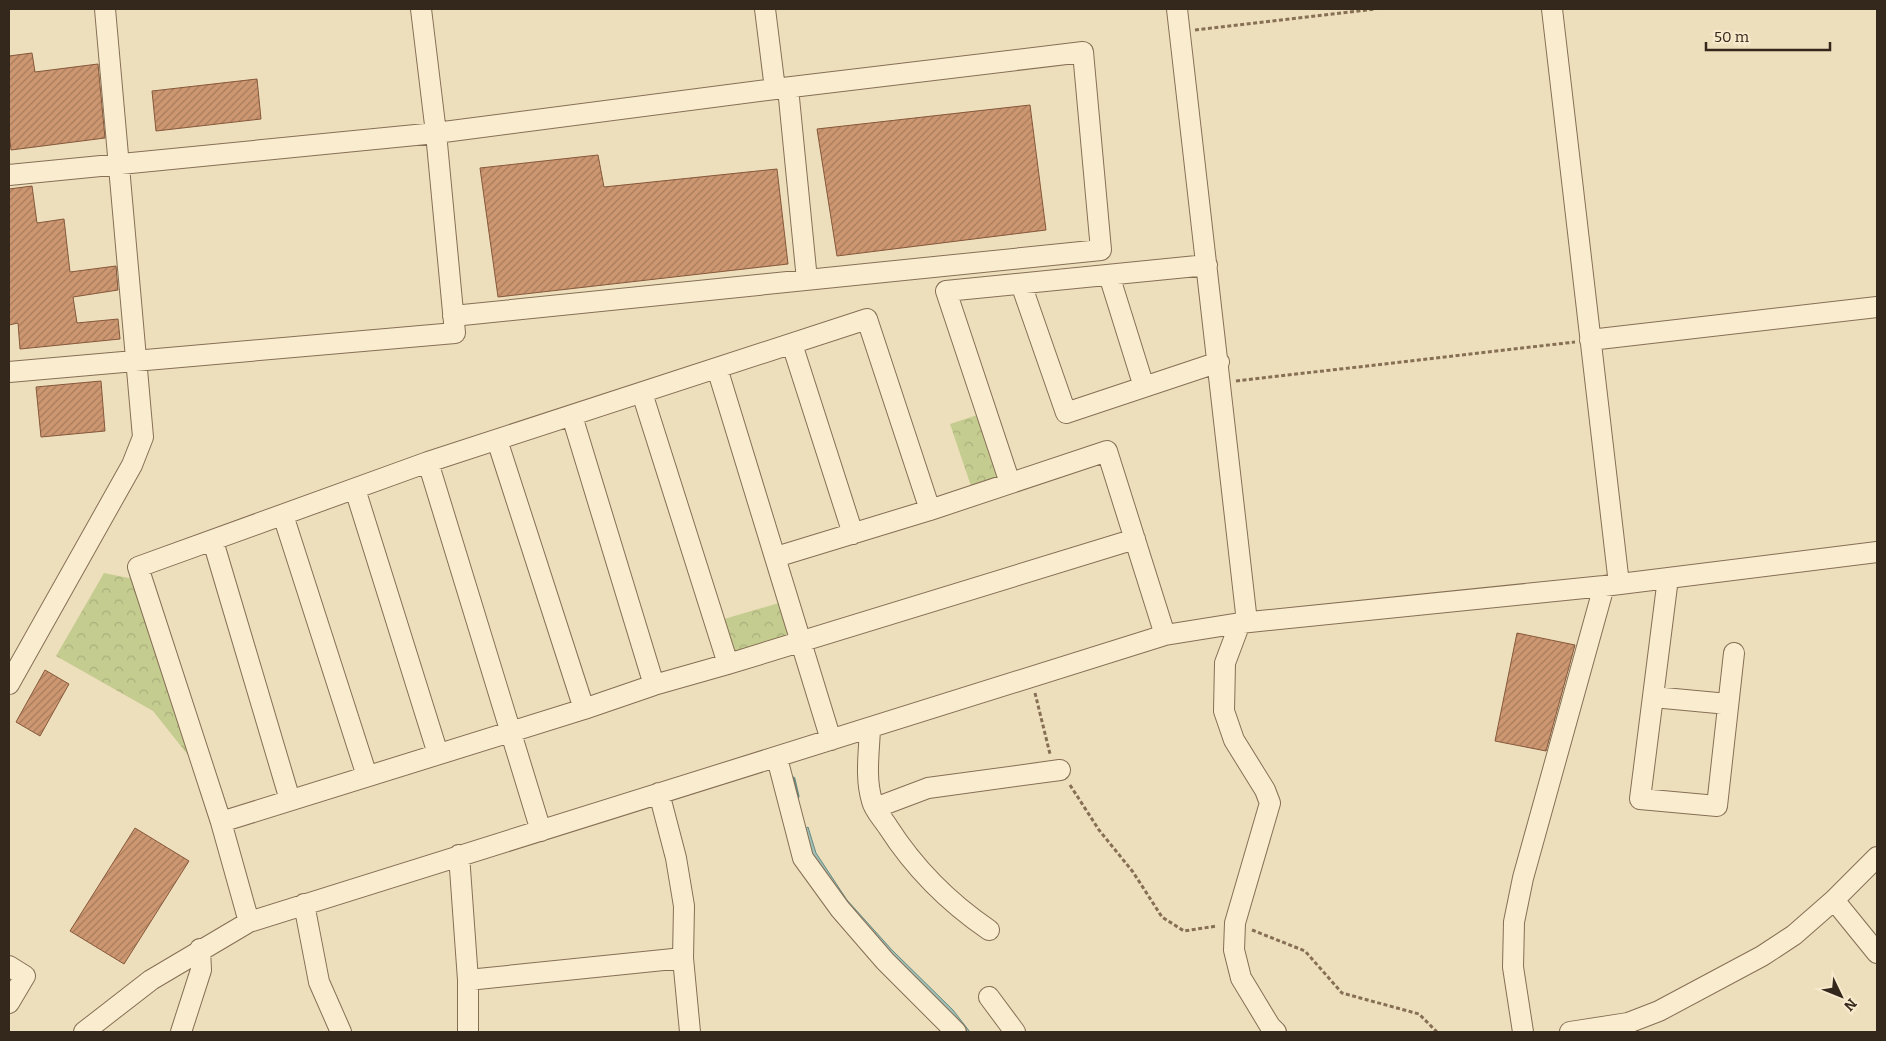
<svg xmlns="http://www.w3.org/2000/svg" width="1886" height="1041" font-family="Bitter,serif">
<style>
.park{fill:url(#park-crowns)}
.water{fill:#a0bfb6;stroke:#688c83}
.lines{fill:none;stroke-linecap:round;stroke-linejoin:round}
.stream{stroke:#688c83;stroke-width:5}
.building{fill:url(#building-hatch);stroke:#85583b}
.minor-casing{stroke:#866f55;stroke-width:22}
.path{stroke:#866f55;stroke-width:3;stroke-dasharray:4 2.5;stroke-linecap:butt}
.minor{stroke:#f9eccf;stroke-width:20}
</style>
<defs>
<pattern id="park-crowns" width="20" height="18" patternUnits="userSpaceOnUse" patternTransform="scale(1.25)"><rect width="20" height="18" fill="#c5cc90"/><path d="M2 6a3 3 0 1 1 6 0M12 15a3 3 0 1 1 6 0" fill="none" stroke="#aaaf7c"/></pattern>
<pattern id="building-hatch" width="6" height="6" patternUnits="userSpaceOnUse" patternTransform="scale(1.25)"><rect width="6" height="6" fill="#cd9771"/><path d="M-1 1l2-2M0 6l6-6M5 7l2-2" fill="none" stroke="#a77b5c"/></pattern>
</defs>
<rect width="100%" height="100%" fill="#eedfbc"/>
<!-- park -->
<path class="park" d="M986 412 1010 483 974 495 950 424Z
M136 568 197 751 188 755 153 711 56 656 104 573 129 578Z
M789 600 802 641 728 664 714 622Z"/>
<!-- water -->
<path class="water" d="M808 827 816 853 847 900 892 950 953 1010 970 1032H960L822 879 800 832Z"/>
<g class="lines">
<!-- stream -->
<path class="stream" d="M793 779 797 796"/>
</g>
<!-- building -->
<path class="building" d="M32 53 35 72 98 64 105 138 11 150 9 133V56Z
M257 79 261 119 156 131 152 91Z
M1030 105 1046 230 837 256 817 129Z
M598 155 604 187 777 169 788 264 498 297 480 168Z
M32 186 37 223 64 219 70 272 116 266 118 290 73 297 77 323 118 319 120 339 20 349 18 323 9 325V189Z
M101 381 105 431 41 437 36 387Z
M1517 633 1575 645 1546 751 1495 741Z
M45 670 69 684 40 736 16 722Z
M135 828 189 861 124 964 70 931Z"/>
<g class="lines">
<!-- minor casing -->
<g class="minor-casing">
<path id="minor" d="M1177 9 1247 622
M1552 9 1619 584
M788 88 807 280
M9 175 436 133 775 89 765 9
M1109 275 1144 387
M1021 284 1066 413 1219 362
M453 316 1101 250 1083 52 775 89
M1590 340 1877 307
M792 344 853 534
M717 368 831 740
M9 372 455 333 436 133 421 9
M642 393 728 664
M572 416 654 685
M497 440 584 709
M428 462 541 831
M1010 483 946 291 1207 265
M355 489 438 754
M283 515 367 776
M213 541 290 800
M776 557 930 510 1107 451 1165 635
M1668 578 1640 799 1717 806 1734 653
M1240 623 1225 663 1224 711 1234 740 1265 790 1270 803 1235 923 1234 950 1241 978 1270 1026 1276 1032
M9 684 132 465 143 437 105 9
M1653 697 1728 704
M870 729C869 753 865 778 872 801 874 810 883 819 888 827 915 869 948 902 989 930
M777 758 803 858 840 909 885 961 956 1032
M659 793 676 858 684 906 683 958 690 1032
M875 808 928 788 1060 770
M221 822 584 709 654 685 728 664 1135 539
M459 855 468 980V1032
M1834 900 1877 953
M304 904 319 982 341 1032
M249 922 221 822 138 567 428 462 867 319 930 510
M9 966 25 976 9 1003
M468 980 683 958
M989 997 1015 1032
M84 1032 151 980 249 922 1165 635 1240 623 1604 586 1877 552
M181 1032 201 970 200 949
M1523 1032 1513 967 1514 922 1523 878 1604 586
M1570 1032 1628 1023 1659 1011 1762 956 1794 935 1834 900 1877 857"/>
</g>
<!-- path -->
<path class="path" d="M1195 30 1376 9
M1236 381 1575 342
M1035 693 1050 754
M1070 785 1099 830 1133 872 1162 917 1184 931 1217 926
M1252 930 1305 951 1342 993 1419 1014 1437 1032"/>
<!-- minor -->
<use href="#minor" class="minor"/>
</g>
<!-- border -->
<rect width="1886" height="1041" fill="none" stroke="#34271b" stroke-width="20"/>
<!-- north arrow -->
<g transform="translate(1841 996) rotate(133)" stroke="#f6e9cc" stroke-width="4" paint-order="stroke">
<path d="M0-4L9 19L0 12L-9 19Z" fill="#34271b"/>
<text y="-8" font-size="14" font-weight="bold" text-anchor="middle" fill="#34271b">N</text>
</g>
<!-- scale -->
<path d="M1706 42v8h124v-8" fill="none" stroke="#34271b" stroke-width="2.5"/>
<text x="1714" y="42" font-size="15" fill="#34271b" stroke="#f6e9cc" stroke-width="4" paint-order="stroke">50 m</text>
</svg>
